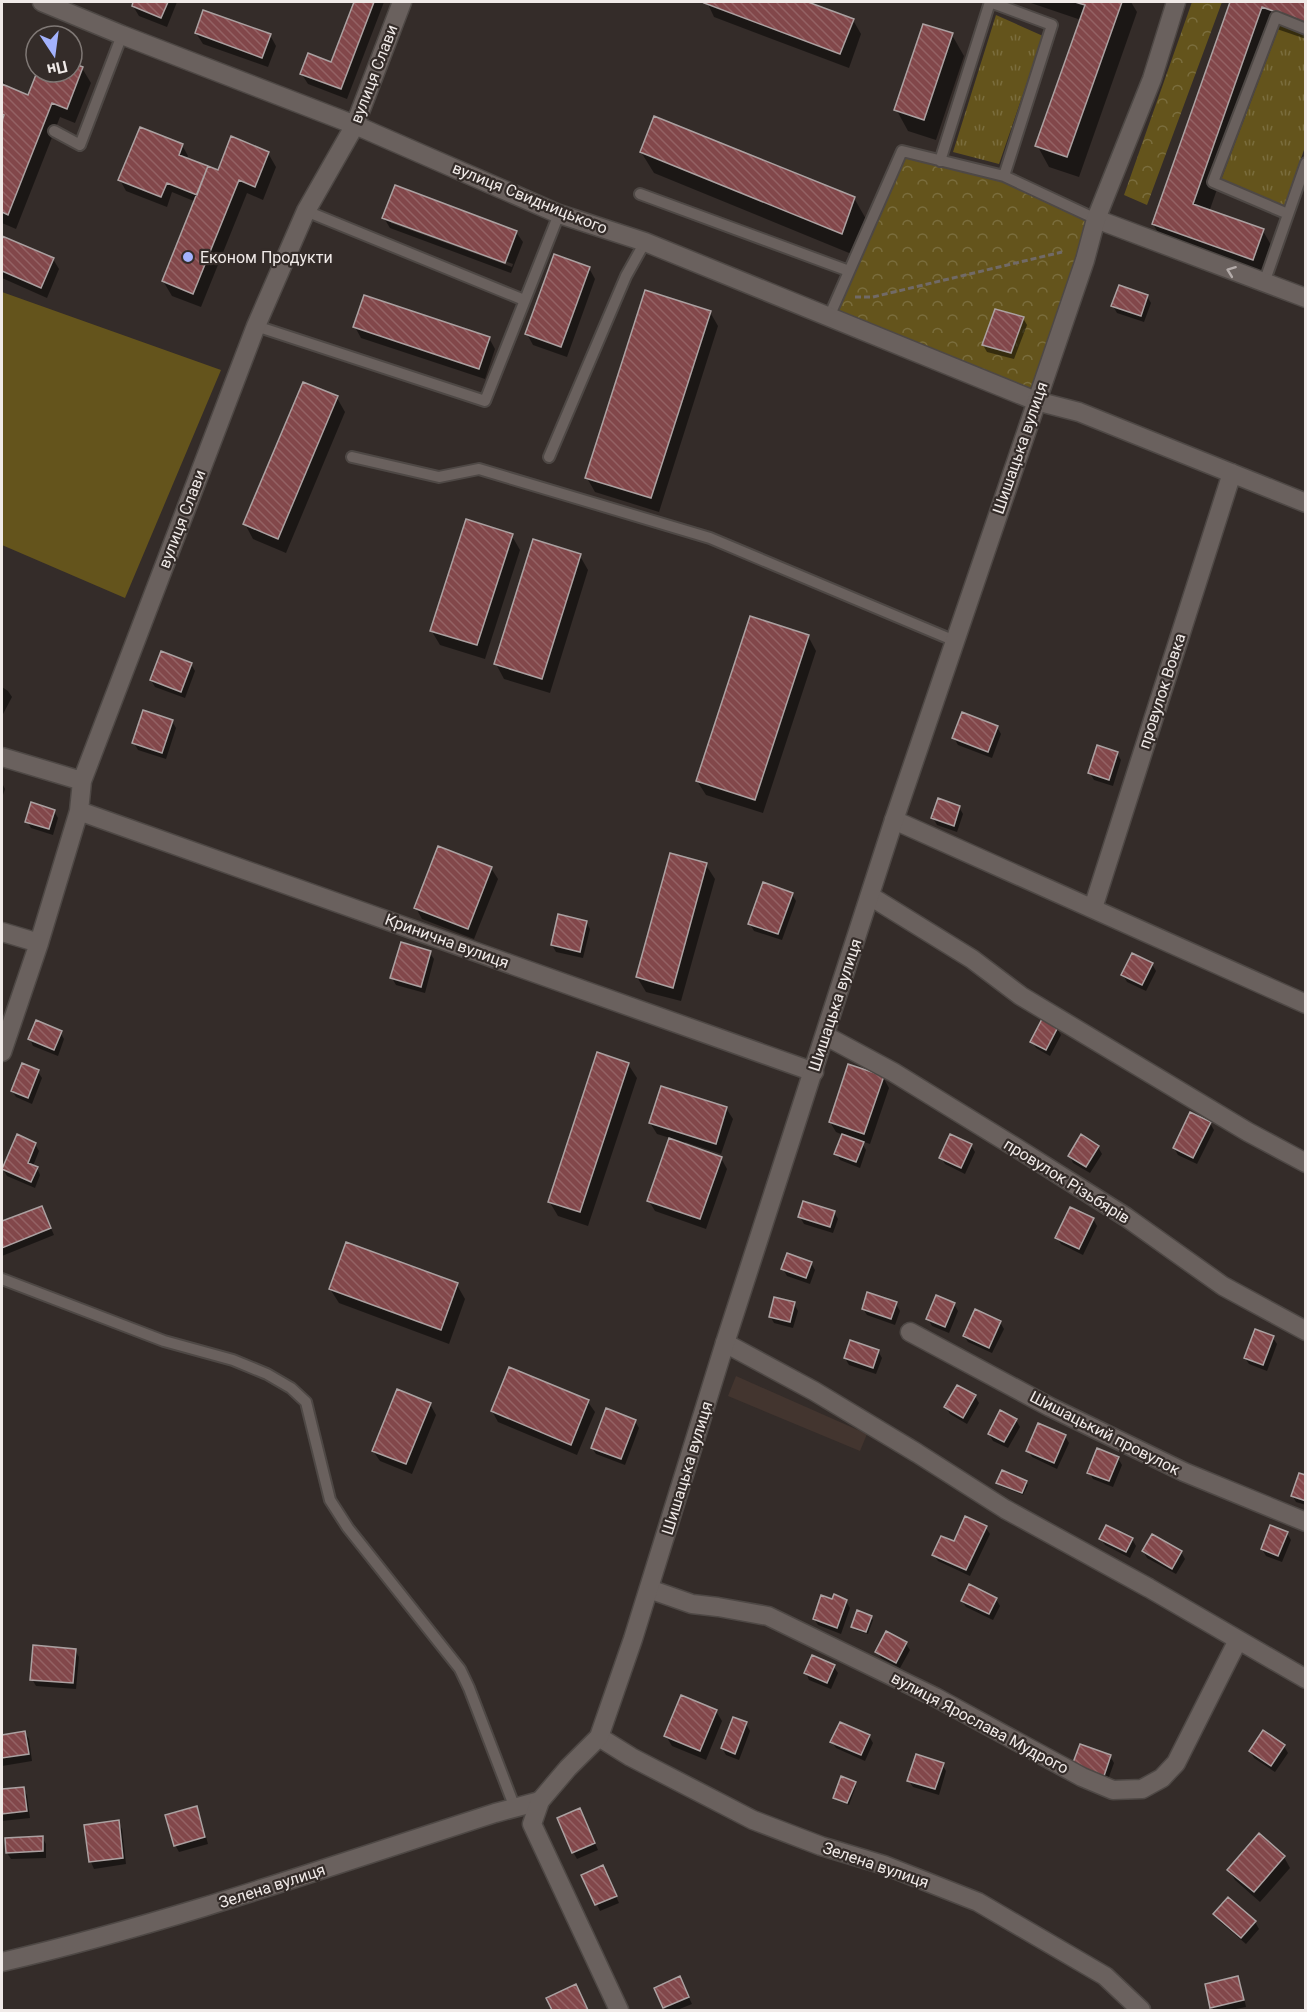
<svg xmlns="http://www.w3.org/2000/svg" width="1307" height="2012" font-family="Roboto,sans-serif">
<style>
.built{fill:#43352f}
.green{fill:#64541c}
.forest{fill:url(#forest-crowns)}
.park{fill:url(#park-tufts)}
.shadow{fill:#0007;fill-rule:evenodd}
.building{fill:url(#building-back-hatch);stroke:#aba1a1;stroke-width:1.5}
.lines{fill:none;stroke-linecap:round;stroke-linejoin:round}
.lane-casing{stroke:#4e4845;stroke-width:14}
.street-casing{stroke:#4e4845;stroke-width:21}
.secondary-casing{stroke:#4e4845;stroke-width:21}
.path{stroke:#716a67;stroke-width:3;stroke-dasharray:6 3;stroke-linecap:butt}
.lane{stroke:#6a615e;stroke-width:10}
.street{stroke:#6a615e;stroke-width:18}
.secondary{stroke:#6a615e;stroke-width:18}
.oneway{stroke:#b4acaa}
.poi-dot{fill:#a3b2fd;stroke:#342c29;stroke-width:2}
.labels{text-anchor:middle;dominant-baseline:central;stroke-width:4.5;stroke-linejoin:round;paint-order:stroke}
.street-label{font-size:16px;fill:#f0eae8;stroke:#342c29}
.poi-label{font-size:16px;fill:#f0eae8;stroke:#342c29;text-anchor:start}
</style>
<defs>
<pattern id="forest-crowns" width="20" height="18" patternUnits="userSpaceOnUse" patternTransform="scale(1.5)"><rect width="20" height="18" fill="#64541c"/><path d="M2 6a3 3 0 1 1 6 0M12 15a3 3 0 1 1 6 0" fill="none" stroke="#7a6d3d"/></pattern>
<pattern id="park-tufts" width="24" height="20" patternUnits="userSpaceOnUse" patternTransform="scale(1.5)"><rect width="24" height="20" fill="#64541c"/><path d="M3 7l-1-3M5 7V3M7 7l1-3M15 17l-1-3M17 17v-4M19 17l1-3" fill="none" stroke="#7a6d3d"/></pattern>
<pattern id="building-back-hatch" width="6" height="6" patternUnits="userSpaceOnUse" patternTransform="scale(1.5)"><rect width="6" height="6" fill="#82474a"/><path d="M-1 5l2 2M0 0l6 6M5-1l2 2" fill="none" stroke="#946264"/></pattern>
</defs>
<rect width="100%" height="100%" fill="#342c29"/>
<!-- built -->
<path class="built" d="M736 1376 867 1434 860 1451 728 1396Z"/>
<!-- green -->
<path class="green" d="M2 292 221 370 125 598 2 545Z"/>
<!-- forest -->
<path class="forest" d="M1192 2H1222L1147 205 1124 195Z
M902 151 1004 176 1096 219 1036 401 829 317Z"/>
<!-- park -->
<path class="park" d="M996 15 1043 36 999 164 953 152Z
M1280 25 1305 36V147L1284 207 1221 180Z"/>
<!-- shadow -->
<path class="shadow" d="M135 2H177L167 27 139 16 133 6Z
M356 2H384L347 99 308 84 301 73 332 64Z
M707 2H804L853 20 861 34 849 68 714 17Z
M1028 2H1131L1137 12 1079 177 1049 167 1037 145 1081 20Z
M1232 2H1306V39L1274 28 1209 212 1263 231 1275 252 1265 281 1166 246 1153 224Z
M196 33 270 35 276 46 268 67 203 44Z
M952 35 964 56 936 140 908 131 896 109Z
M72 64 82 68 91 83 75 123 60 117 16 229 2 223V79L6 86 29 97 39 72H72Z
M182 145 188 156 187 159 218 172 268 153 276 167 263 200 247 193 201 307 172 296 163 281 196 202 172 192 167 207 126 191 120 180Z
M641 152 854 198 866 219 854 255 654 173Z
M384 218 516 232 523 242 511 273 390 228ZM391 219 513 264 512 267 391 223Z
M2 238 53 259 59 269 47 298 2 278Z
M589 268 595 279 567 357 533 345 527 334Z
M1147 296 1151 303 1144 322 1117 313 1113 306Z
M710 312 718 326 659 512 595 492 587 478Z
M1023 318 1027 325 1014 359 987 352 983 345Z
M355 327 489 338 495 349 485 379 361 338Z
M337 398 345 412 286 553 253 539 245 524Z
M512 536 520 550 485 659 440 645 431 630Z
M580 556 588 570 550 693 504 679 496 664Z
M808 636 816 651 763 813 706 795 697 781Z
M191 664 195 671 185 698 155 687 151 680Z
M2 687 8 691 12 697 2 716Z
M172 721 176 728 166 759 138 750 134 743Z
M997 727 1001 734 992 758 958 745 954 738Z
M1117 753 1121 760 1113 786 1094 780 1090 773Z
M2 783 5 789 2 798Z
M959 807 963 814 957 832 937 825 933 818Z
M54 811 58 818 53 835 31 828 27 821Z
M706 865 715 879 681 1001 646 992 637 977Z
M491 868 498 879 474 939 422 919 416 908Z
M792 894 796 901 782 940 754 931 750 924Z
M586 922 590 929 583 958 556 952 552 945Z
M430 953 434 959 425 993 396 985 392 978Z
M1152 964 1156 971 1146 991 1127 982 1123 975Z
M1057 1028 1061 1035 1050 1056 1036 1048 1032 1041Z
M60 1032 64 1039 58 1056 33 1046 30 1039Z
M628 1064 637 1078 588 1226 558 1216 549 1201Z
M38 1072 42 1078 32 1104 16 1097 12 1091Z
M883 1077 889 1088 870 1144 861 1141 866 1150 860 1168 840 1160 836 1153 843 1135 836 1132 830 1122Z
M726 1108 733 1119 721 1154 685 1142 684 1145 721 1158 727 1169 706 1229 655 1211 649 1201 670 1138 657 1134 650 1123Z
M1210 1123 1214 1130 1197 1164 1178 1155 1174 1148Z
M35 1144 39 1151 33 1166 37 1168 40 1175 35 1188 7 1176 3 1169Z
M971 1145 975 1152 965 1174 945 1164 941 1157Z
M1098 1147 1102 1154 1090 1173 1073 1163 1070 1156Z
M42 1208 54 1235 2 1256V1223Z
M834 1212 838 1219 833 1233 804 1224 800 1217Z
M1093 1219 1097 1226 1083 1255 1061 1244 1057 1238Z
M811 1263 815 1270 810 1284 787 1276 783 1269Z
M457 1285 465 1299 449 1344 339 1303 330 1289Z
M794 1304 798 1311 793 1328 774 1323 770 1316Z
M896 1304 900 1311 895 1325 867 1315 863 1309Z
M954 1304 958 1311 949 1333 932 1326 928 1319Z
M1000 1322 1004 1329 992 1353 968 1342 964 1336Z
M1273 1338 1277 1344 1267 1371 1249 1364 1245 1358Z
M878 1351 882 1358 876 1374 849 1365 845 1358Z
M510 1369 588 1402 595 1412 577 1455 498 1422 492 1411Z
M975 1396 979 1403 967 1424 950 1414 946 1407Z
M430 1404 436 1415 412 1474 380 1461 373 1451Z
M1016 1420 1020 1427 1008 1448 993 1441 989 1434Z
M635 1421 639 1428 625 1465 596 1454 592 1448Z
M1065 1436 1069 1443 1057 1469 1032 1457 1028 1450Z
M1118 1458 1122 1465 1113 1487 1093 1479 1089 1472Z
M1306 1477V1505L1296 1502 1292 1495Z
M1026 1482 1028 1485 1023 1495 1000 1486 998 1483Z
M986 1528 990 1534 970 1576 938 1561 934 1555Z
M1287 1533 1291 1540 1282 1562 1266 1556 1262 1549Z
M1101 1539H1132L1136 1546 1130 1558 1105 1545Z
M1143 1551 1181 1552 1185 1559 1176 1574 1147 1558Z
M996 1599 1000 1606 993 1620 966 1607 962 1601Z
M833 1601H846L850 1608 841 1634 818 1625 814 1619Z
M871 1617 873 1620 868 1634 855 1630 853 1627Z
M906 1644 910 1650 900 1668 881 1658 877 1652Z
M75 1650 79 1657 76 1689 36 1686 32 1679Z
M834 1667 838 1673 831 1689 809 1680 806 1673Z
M716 1711 722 1721 706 1760 672 1746 666 1736Z
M746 1724 750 1731 739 1760 726 1755 722 1748Z
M25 1732 29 1739 32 1761 2 1766V1736Z
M869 1736 873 1743 865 1761 836 1748 832 1742Z
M1284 1746 1288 1753 1275 1772 1254 1758 1250 1751Z
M1110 1756 1114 1763 1106 1785 1077 1774Z
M942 1764 946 1771 939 1795 913 1787 909 1781Z
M855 1783 856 1786 849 1805 836 1800 835 1798Z
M23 1788 27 1795 30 1818 2 1821V1791Z
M197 1808 200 1815 208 1844 179 1852 175 1845Z
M583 1816 598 1850 577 1859 573 1852Z
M118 1822 122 1829 126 1864 94 1869 91 1862Z
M42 1837 46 1844V1858L11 1859 7 1853Z
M1284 1857 1290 1868 1260 1902 1235 1880 1229 1870Z
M606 1874 619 1903 600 1911 583 1876Z
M1215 1914 1255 1922 1259 1929 1246 1944 1219 1921Z
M1237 1977 1241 1984 1246 2007 1231 2010H1214L1212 2007Z
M683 1985 692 2004 677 2010H666L656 1988Z"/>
<!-- building -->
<path class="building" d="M133 2H168L161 18 132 6Z
M354 2H374L341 89 300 74 308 53 331 62Z
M705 2H808L854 19 840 54 704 3Z
M1075 2H1122L1067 157 1035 146 1085 5Z
M1230 2H1306V23L1262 7 1193 204 1264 229 1253 260 1152 224Z
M203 10 271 34 262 58 195 33Z
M923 24 953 33 924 120 894 110Z
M72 63 83 67 67 109 52 103 8 215 2 212V121L4 115 2 114V84L28 95 37 72H72Z
M654 116 855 197 842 234 640 152Z
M140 127 183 144 179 155 208 166 197 195 167 183 161 197 118 180Z
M231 136 269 152 255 187 239 180 193 294 162 281 208 166 218 170Z
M395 185 517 231 505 263 382 218Z
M2 236 54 258 41 288 2 271Z
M554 254 590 267 561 347 525 334Z
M1119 285 1148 295 1141 316 1111 306Z
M645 290 711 311 651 498 585 478Z
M364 295 490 337 479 369 353 327Z
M995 309 1024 317 1011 353 982 345Z
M303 382 338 396 278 539 243 524Z
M466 519 513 534 477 645 430 631Z
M533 539 581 554 542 679 494 664Z
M750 616 809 635 755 800 696 781Z
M161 651 192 663 181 692 150 680Z
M143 710 173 720 162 753 132 743Z
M962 712 998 726 988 752 952 738Z
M1097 745 1118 752 1109 780 1088 773Z
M938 798 960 806 954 826 931 818Z
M31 802 55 810 49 829 25 822Z
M438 846 492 867 468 929 414 908Z
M670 853 707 863 673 988 636 977Z
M763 882 793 893 778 934 748 924Z
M558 914 587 921 580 952 551 945Z
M401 942 431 951 421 987 390 978Z
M1132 953 1153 963 1142 985 1121 975Z
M1042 1019 1058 1027 1046 1050 1030 1042Z
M36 1020 62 1031 54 1050 28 1039Z
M597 1052 629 1063 580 1212 548 1202Z
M22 1063 39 1070 28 1098 11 1091Z
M848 1064 884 1076 864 1134 829 1122Z
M661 1086 727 1107 716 1144 649 1123Z
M1190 1112 1211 1122 1193 1158 1173 1148Z
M17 1134 36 1143 28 1163 38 1167 31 1182 2 1169Z
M842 1134 864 1142 856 1162 834 1154Z
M950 1134 972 1144 961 1168 939 1158Z
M1081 1134 1099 1146 1086 1167 1068 1156Z
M669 1138 722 1157 700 1219 647 1201Z
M803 1201 835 1211 830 1227 798 1217Z
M42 1206 51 1228 2 1248V1221Z
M1070 1207 1094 1218 1079 1249 1055 1238Z
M346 1242 458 1283 441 1330 329 1289Z
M787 1253 812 1262 806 1278 781 1269Z
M867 1292 897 1302 891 1319 862 1309Z
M936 1295 955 1303 945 1327 926 1319Z
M774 1297 795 1302 790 1322 769 1317Z
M975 1309 1001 1321 989 1348 963 1336Z
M1255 1329 1274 1336 1263 1365 1244 1358Z
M850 1340 879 1350 873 1368 844 1358Z
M509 1367 589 1400 571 1445 491 1411Z
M957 1385 976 1395 963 1418 944 1407Z
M397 1389 431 1403 406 1464 372 1451Z
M606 1408 636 1420 621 1459 591 1448Z
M1000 1410 1017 1419 1004 1442 988 1434Z
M1038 1423 1066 1435 1054 1463 1026 1451Z
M1097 1448 1119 1457 1109 1481 1087 1473Z
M1002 1470 1027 1481 1022 1493 996 1483Z
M1299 1473 1306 1475V1501L1291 1496Z
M965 1516 987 1526 966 1570 932 1555 941 1536 954 1541Z
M1106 1525 1133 1538 1126 1552 1099 1539Z
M1270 1525 1288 1532 1278 1556 1261 1549Z
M1152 1534 1182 1551 1172 1569 1142 1551Z
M969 1584 997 1598 989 1614 961 1601Z
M834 1594 847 1600 837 1628 813 1619 821 1595 832 1599Z
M857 1610 872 1616 866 1632 851 1627Z
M886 1631 907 1642 896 1663 875 1652Z
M33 1645 76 1649 73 1683 30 1680Z
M812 1655 835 1665 827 1683 804 1673Z
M681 1695 717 1710 700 1751 664 1736Z
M733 1717 747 1722 735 1754 721 1748Z
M840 1722 870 1735 861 1755 830 1742Z
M1263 1730 1285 1745 1271 1766 1249 1751Z
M25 1731 29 1754 2 1758V1735Z
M1080 1744 1111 1755 1103 1779 1071 1768Z
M916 1754 944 1763 935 1789 907 1781Z
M841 1776 856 1782 847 1803 833 1798Z
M24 1787 27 1811 2 1814V1789Z
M197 1806 205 1837 174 1846 165 1815Z
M580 1808 595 1843 572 1853 557 1818Z
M119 1820 123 1858 89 1862 84 1825Z
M1259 1833 1285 1856 1254 1892 1227 1870Z
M43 1836V1851L6 1853 5 1838Z
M603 1865 617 1896 595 1905 581 1875Z
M1228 1897 1256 1921 1241 1938 1213 1914Z
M680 1976 689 1997 663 2008 654 1988Z
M1238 1976 1244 2000 1210 2008 1205 1984Z
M576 1984 588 2010H552L546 1998Z"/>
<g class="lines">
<!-- lane casing -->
<g class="lane-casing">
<path id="lane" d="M990 2 1052 25 1004 176 1096 219
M54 131 80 145 122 35
M940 161 990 2
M640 194 849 271
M306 211 524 300
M1288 214 1213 182 1276 17 1306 29
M1264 283 1306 163
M829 317 902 151 1004 176
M256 326 485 401 559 214
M352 457 439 477 479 469 710 538 955 641
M549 457 626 276 645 242
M2 1279 164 1341 233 1360 267 1374 291 1388 306 1402 330 1500 348 1528 460 1669 469 1688 515 1808"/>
</g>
<!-- street casing -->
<g class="street-casing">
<path id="street" d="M42 2 122 35 355 125 559 214 645 242 1036 401 1079 412 1306 503
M1096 219 1306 298
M2 757 82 781
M79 811 814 1072
M894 820 1306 1004
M870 896 972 959 1021 996 1248 1132 1306 1163
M1093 908 1232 473
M2 932 39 943
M826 1036 893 1072 1015 1147 1126 1217 1223 1286 1306 1331
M2 1052 39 943 79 811 82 781 256 326 306 211 355 125 402 2
M910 1332 1050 1407 1184 1472 1306 1522
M725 1343 814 1391 917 1453 1005 1509 1149 1588 1306 1679
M649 1589 692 1604 718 1607 768 1616 935 1697 1082 1777 1113 1790 1142 1789 1162 1778 1176 1763 1238 1640
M599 1737 631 1757 753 1820 821 1846 884 1865 978 1902 1105 1976 1141 2010
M2 1962C169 1923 331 1866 495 1813L540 1801"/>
</g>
<!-- secondary casing -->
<g class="secondary-casing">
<path id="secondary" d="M619 2010 532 1824 540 1801 568 1768 599 1737 633 1639 725 1343 894 820 1085 260 1096 219 1152 79 1176 2"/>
</g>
<!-- path -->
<path class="path" d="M855 297H873L1062 252"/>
<!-- lane -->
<use href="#lane" class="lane"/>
<!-- street -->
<use href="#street" class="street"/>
<!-- secondary -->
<use href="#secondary" class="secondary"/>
</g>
<!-- one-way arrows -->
<defs><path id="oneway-chevron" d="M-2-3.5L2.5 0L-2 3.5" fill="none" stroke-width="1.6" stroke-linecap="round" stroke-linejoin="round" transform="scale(1.5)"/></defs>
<use class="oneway" href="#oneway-chevron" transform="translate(1231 271) rotate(-159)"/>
<!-- markers -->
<circle class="poi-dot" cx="188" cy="257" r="6"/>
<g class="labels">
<!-- street labels -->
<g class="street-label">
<text transform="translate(374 74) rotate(-69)">вулиця Слави</text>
<text transform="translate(530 198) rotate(22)">вулиця Свидницького</text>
<text transform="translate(1020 448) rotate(-71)">Шишацька вулиця</text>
<text transform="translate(182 519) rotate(-69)">вулиця Слави</text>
<text transform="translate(1162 691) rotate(-72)">провулок Вовка</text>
<text transform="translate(447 941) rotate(20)">Кринична вулиця</text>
<text transform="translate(835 1005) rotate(-72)">Шишацька вулиця</text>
<text transform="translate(1067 1181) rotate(32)">провулок Різьбярів</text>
<text transform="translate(1105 1433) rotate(27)">Шишацький провулок</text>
<text transform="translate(687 1468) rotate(-73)">Шишацька вулиця</text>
<text transform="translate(980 1723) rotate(28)">вулиця Ярослава Мудрого</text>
<text transform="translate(876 1865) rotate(19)">Зелена вулиця</text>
<text transform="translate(272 1886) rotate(-18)">Зелена вулиця</text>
</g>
<!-- poi labels -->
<g class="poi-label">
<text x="200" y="257">Економ Продукти</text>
</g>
</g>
<!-- border -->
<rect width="1307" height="2012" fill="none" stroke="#f0eae8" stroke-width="6"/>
<!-- north arrow -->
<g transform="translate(54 54) rotate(167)"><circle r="28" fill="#342c29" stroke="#7f7875" stroke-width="1.5"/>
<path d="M0-4.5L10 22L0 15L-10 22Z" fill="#a3b2fd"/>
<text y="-9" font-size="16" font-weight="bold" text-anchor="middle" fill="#f0eae8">Пн</text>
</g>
</svg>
